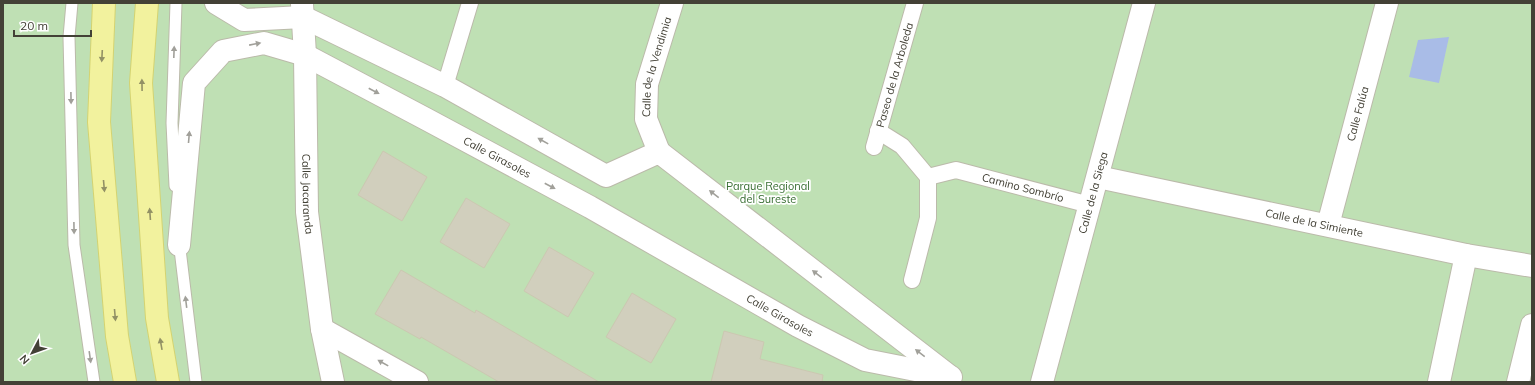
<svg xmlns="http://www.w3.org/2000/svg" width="1535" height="385" font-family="Mulish,sans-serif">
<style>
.green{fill:#bfe0b4}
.water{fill:#a9bce7}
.building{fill:#d1cfbd;stroke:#cbc8b1}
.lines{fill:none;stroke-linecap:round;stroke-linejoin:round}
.service-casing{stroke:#bbbaaa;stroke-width:13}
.pedestrian-casing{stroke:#bbbaaa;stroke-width:18}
.minor-casing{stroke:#bbbaaa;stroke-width:24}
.primary-casing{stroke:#d4d371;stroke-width:24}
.service{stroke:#fff;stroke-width:11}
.pedestrian{stroke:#fff;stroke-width:16}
.minor{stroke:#fff;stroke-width:22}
.primary{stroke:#f2f29e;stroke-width:22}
.oneway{fill:#a1a09a}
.oneway2{fill:#929165}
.labels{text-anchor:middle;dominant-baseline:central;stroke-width:3.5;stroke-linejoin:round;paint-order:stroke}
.street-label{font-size:11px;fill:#434136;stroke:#fff}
.park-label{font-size:11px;fill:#376d31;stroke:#fff}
</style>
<rect width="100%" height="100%" fill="#f1f1e6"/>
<!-- green -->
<path class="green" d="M3 3H1532V382H3Z"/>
<!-- water -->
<path class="water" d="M1449 37 1439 83 1409 77 1418 40Z"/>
<!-- building -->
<path class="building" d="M383 151 427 177 402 221 358 195Z
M466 198 510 224 484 268 440 242Z
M549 247 594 273 568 317 524 291Z
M401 270 475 313 476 310 599 382H499L421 337 420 339 375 314Z
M632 293 676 319 651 363 606 337Z
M724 331 764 342 760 359 823 375 822 382H711Z"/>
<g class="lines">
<!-- service casing -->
<g class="service-casing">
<path id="service" d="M72 3 69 37 74 245 94 382
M175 186 172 123 176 3
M179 241 196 382"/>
</g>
<!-- pedestrian casing -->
<g class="pedestrian-casing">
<g id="pedestrian">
<path d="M445 86 470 3"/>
<path d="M878 131 902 146 928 177V218L912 280"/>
<path id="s1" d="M874 147 915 3"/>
<path id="s2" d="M928 177 956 170 1090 205"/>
</g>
</g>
<!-- minor casing -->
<g class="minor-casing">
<g id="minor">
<path d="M216 3 244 20 303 17 445 86 606 176 659 152 948 375"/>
<path id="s3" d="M302 4 305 55 307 212 322 329 333 382"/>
<path id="s4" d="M659 152 646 119 647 84 672 3"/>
<path id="s5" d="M1098 177 1466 255 1532 266"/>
<path id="s6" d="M1328 225 1387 3"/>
<path id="s7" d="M179 245 194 83 223 51 264 43 305 55 426 119 590 207 798 326 865 360 951 377"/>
<path d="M322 329 417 382"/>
<path id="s8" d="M1042 382 1144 3"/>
<path d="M1439 382 1466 255"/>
<path d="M1518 382 1532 325"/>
</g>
</g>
<!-- primary casing -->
<g class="primary-casing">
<path id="primary" d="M104 3 99 122 117 336 125 382
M147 3 141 83 157 318 168 382"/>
</g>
<!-- service -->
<use href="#service" class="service"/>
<!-- pedestrian -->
<use href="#pedestrian" class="pedestrian"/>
<!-- minor -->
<use href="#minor" class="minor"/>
<!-- primary -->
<use href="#primary" class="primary"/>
</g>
<!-- one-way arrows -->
<defs><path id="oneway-solid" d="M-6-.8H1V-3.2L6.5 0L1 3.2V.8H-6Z"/></defs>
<g class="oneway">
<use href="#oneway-solid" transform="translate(255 44) rotate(-11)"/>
<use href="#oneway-solid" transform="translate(174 52) rotate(-88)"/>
<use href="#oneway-solid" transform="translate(374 91) rotate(28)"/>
<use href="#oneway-solid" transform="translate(71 98) rotate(89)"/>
<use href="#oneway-solid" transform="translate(189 137) rotate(-85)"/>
<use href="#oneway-solid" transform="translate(543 141) rotate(-151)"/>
<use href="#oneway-solid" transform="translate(550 186) rotate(28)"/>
<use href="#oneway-solid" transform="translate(714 194) rotate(-142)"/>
<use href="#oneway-solid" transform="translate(74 228) rotate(89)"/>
<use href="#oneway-solid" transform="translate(817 274) rotate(-142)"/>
<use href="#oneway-solid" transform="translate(186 302) rotate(-97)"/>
<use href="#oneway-solid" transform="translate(920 353) rotate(-142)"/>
<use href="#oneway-solid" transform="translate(90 357) rotate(82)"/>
<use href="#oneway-solid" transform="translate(383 363) rotate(-151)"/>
</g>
<g class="oneway2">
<use href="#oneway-solid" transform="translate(102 56) rotate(93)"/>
<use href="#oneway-solid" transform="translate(142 85) rotate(-91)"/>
<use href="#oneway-solid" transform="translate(104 186) rotate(85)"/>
<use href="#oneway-solid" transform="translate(150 214) rotate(-94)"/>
<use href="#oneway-solid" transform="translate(115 315) rotate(85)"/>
<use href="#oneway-solid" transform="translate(161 344) rotate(-100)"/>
</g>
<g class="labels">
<!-- street labels -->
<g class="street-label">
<text stroke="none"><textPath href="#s4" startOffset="89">Calle de la Vendimia</textPath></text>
<text stroke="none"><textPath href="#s1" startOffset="75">Paseo de la Arboleda</textPath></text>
<text stroke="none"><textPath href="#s6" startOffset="115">Calle Falúa</textPath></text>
<text stroke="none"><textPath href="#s7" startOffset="508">Calle Girasoles</textPath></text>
<text stroke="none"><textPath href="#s2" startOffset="98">Camino Sombrío</textPath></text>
<text stroke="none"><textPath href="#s3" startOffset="190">Calle Jacaranda</textPath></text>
<text stroke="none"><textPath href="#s8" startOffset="196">Calle de la Siega</textPath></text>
<text stroke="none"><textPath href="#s5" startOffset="221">Calle de la Simiente</textPath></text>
<text stroke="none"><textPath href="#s7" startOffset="832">Calle Girasoles</textPath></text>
</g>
<!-- park labels -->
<g class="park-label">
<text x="768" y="186">Parque Regional<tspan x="768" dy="13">del Sureste</tspan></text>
</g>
</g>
<!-- border -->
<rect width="1535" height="385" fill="none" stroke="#434136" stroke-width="8"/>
<!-- north arrow -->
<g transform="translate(32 353) rotate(229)" stroke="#ffffff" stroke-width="3" paint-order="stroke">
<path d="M0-3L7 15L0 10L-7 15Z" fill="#434136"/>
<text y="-6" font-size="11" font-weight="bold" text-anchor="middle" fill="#434136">N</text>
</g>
<!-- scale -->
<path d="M14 30v6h77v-6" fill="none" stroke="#434136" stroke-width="2"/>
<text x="20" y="30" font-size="12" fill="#434136" stroke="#ffffff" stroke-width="3" paint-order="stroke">20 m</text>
</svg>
